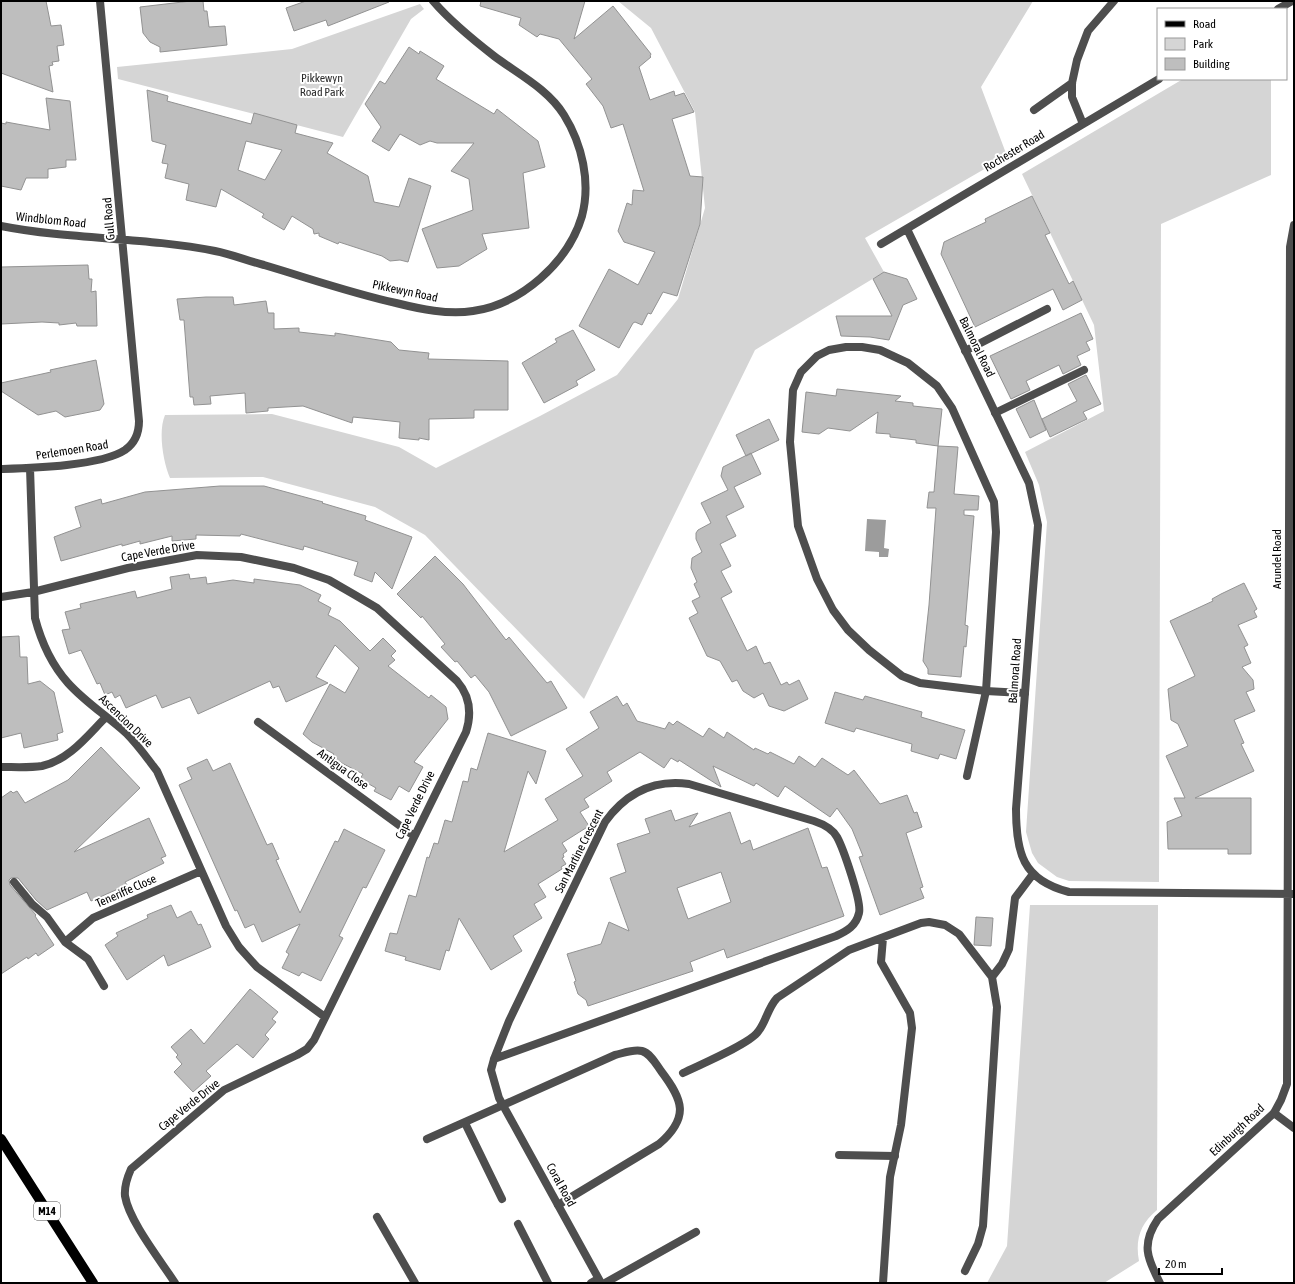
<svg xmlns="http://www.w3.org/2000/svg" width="1295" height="1284" font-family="'Asap Condensed',sans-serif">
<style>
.green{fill:#d5d5d5}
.water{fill:#9c9c9c}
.building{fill:#bebebe;stroke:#929292;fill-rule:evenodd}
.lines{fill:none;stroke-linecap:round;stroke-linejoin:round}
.service{stroke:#4e4e4e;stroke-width:8}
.minor{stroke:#4e4e4e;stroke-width:8}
.primary{stroke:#000;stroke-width:10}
.labels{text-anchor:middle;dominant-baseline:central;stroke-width:4;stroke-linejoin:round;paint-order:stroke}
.shield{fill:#fff;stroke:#4c4c4c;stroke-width:1}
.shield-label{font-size:11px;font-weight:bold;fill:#000}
.park-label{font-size:12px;fill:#2c2c2c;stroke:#fff}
.street-label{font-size:12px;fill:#000;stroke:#fff}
</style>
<rect width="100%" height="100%" fill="#fff"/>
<!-- green -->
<path class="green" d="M618 1H1033L981 87 1007 156 865 238 884 272 755 350 584 699 425 535 375 507 263 477 170 478C163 462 158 431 165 415L272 414 399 447 436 468 540 416 617 375 678 299 705 208 695 112 651 28Z
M420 4 424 9 411 19 343 137 118 79 117 67 292 49Z
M1183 79H1271V175L1161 224 1159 882 1069 881 1057 877 1038 863 1032 853 1026 832 1047 522 1039 485 1025 452 1104 411 1094 325 1022 174Z
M1030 905H1158L1157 1210C1140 1224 1135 1240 1139 1261L1104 1283H987L1007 1246Z"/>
<!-- water -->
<path class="water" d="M867 519 886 520 884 548 889 549 888 557H879V552L865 551Z"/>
<!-- building -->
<path class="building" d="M1 1H46L51 26 61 25 64 45 57 46 59 61 52 62 53 65 49 66 53 92 1 73Z
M191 1H203L204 11H207L209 27 225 26 227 45 160 52V47L150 42 143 33 140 7Z
M306 1H389V2L328 26 326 20 294 31 286 8Z
M481 1H585L574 39 613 6 651 54 650 56 651 57 639 67 650 100 674 91 675 96 684 93 694 112 672 119 690 176 703 177 700 224 677 296 663 292 651 314 648 313 642 325 635 322 633 323 619 348 579 326 609 269 638 285 655 252 624 242 618 231 627 203 632 205 633 190 644 191 623 124 611 128 603 106 586 84 592 79 559 39 540 34 537 37 519 25 521 18 480 6Z
M409 47 419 54 420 51 444 66 436 79 494 114 497 109 538 141 545 167 523 173 529 228 482 234 487 249 459 266 437 268 422 229 473 210 469 179 451 171 474 143H437L430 141 420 145 400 134 389 151 372 141 381 127 365 104 380 81 385 84Z
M147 90 168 96 167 101 251 124 254 113 297 125 295 133 333 143 327 153 368 176 374 202 399 207 409 178 431 186 408 262 400 260 390 261 382 256 339 242 338 244 319 236V233L314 234 313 229 292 216 284 230 262 217 264 214 221 189 216 207 186 200 189 184 165 178 168 164 162 163 166 145 152 141ZM246 141 282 150 265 180 238 170Z
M46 98 70 101 76 160H66V167L48 169V178H26L21 190 1 186V123L6 124V122L50 130Z
M1032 196 1050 233 1045 235 1069 284 1073 281 1082 300 1063 310 1053 289 975 327 941 254 944 242 986 222 985 219Z
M88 265 89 279H92L91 292 96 291 97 326H77L76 323 59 325V323L42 322 1 324V267Z
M884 272 907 279 917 299 903 305 889 340 870 337 841 336 836 316H892L873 279Z
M206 297H233L234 305 266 301 268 313H274V329L299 328V332L335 336V333L391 342 399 350 429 353 428 359 508 361V410H474V418L429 419V440L419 438V440L399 438 400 422 353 417 352 423 303 406 268 408V411L246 413 245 393 210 396 211 404 194 405 193 397H190L184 320H180L177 299Z
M1081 313 1093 339 1086 342 1090 350 1077 356 1081 365 1063 374 1059 365 1026 381 1030 390 1011 399 990 356Z
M573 330 595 370 576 381 578 385 544 403 522 363 557 342 555 339Z
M96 360 104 404 100 410 65 417 56 411 38 415 1 391V383L51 372 50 370Z
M1086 375 1101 404 1083 412 1087 419 1050 437 1042 419 1077 401 1068 384Z
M837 389 901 396 895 401 913 403V406L942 409 938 446 916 443V440L890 437V434L876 433 878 412 850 431 828 428 819 434 802 432 806 392 836 396Z
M1034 400 1046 430 1030 438 1016 409Z
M769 419 779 440 746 456 736 435Z
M938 446 958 447 954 494 979 496 978 510H964V515L974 516 965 625 968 626 966 647 964 646 961 677 928 674V669L923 661 929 605 936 508H927L929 492H934Z
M751 453 761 474 734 487 744 507 726 516 736 536 720 544 731 566 721 571 732 592 721 598 747 651 756 646 764 664 770 662 781 685 787 682 789 685 799 680 808 699 784 711 769 706 763 693 754 698 743 691 737 680 732 682 720 661 707 656 689 618 698 613 692 601 700 597 694 584 697 582 691 568 692 558 702 552 696 539V533L698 530 711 523 701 503 728 490 721 476 723 467Z
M220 486H264L323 502 322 503 366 516 365 520 412 537 392 589 375 572 372 582 354 575 358 562 304 546 303 550 241 534 240 536 196 535V539L172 541V536L140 544V541L122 546V544L61 561 54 537 81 527 75 507 101 499 102 504 145 492Z
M435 556 463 584 506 640 509 637 547 683 551 681 567 708 511 736 489 692 475 675 471 678 457 661 455 662 441 647 445 644 422 616 421 618 397 594Z
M189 574 190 579 206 577 207 584 233 580 254 583V579L300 585 321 595 318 601 331 608 328 615 340 621 370 651 383 638 396 651 391 656 395 660 388 666 429 698 431 695 446 707 448 719 414 762 423 767 409 792 399 786 391 800 374 791 376 788 360 779 363 774 336 760 337 758 333 755 334 754 312 742 303 734 330 684 345 693 359 668 335 645 316 677 328 683 286 702 279 686 273 688 270 681 198 714 190 697 162 708 156 695 126 708 120 695 115 698 112 692 105 695 100 683 97 684 81 650 69 654 62 630 70 629 65 612 81 608 80 604 135 591 137 598 172 589 170 577Z
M1244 583 1257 609 1254 611 1257 617 1238 625 1248 645 1244 647 1251 663 1242 667 1253 680 1254 689 1246 692 1255 711 1234 720 1244 743 1241 744 1254 771 1195 798H1251V854H1228V849H1168L1167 822 1182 816 1174 798H1185L1166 756 1188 746 1178 724 1171 720 1168 689 1195 676 1170 621 1213 601 1212 599 1221 594Z
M19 636 20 657H27L28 684 40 681 54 692 63 732 57 734 58 740 24 748 21 733 1 738V637Z
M835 692 863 700 865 696 922 712 921 717 965 730 956 759 940 754 938 759 911 751 912 744 856 728 854 732 825 723Z
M617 696 623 706 627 703 637 721 665 729 669 722 673 725 677 721 703 737 709 728 724 738 727 732 754 750 755 748 768 754 770 752 794 764 799 756 815 767 822 758 848 775 854 770 880 804 907 795 914 813 917 812 922 827 906 833 923 887 920 888 924 898 880 915 859 857 863 856 852 829 837 808 830 817 785 786 778 797 756 783 754 786 713 766 721 787 679 760 678 762 671 758 664 768 640 752 607 772 612 781 584 799 589 807 580 812 589 826 562 843 567 851 563 854 564 857 562 858 566 864 561 867 562 869 538 884 546 897 534 904 542 918 513 936 522 951 491 970 459 918 449 951 446 950 440 970 405 960 406 957 385 951 390 933 397 934 409 895 416 897 427 857 429 858 434 843 438 844 445 820 452 822 463 781 468 782 471 768 477 770 488 733 546 751 536 784 528 771 504 852 558 820 545 799 583 776 566 749 599 728 590 712Z
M101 747 140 788 74 852 149 818 166 856 161 858 164 863 125 882 127 885 91 901 87 892 47 910 36 900 18 878H11L9 880 10 885 36 915 35 916 54 945 38 956 36 953 28 959 27 957 1 974V798L11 791 13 793 17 791 25 803 68 780Z
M207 759 213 771 230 763 267 845 272 843 279 859 276 860 300 913 335 841 338 842 344 829 385 850 366 888 363 887 339 936 343 938 321 981 302 972 299 976 282 968 289 954 286 952 300 924 262 942 254 924 245 928 237 910 235 911 179 785 192 779 187 768Z
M671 810 675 821 698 813 689 827 730 812 741 844 750 840 753 850 808 828 822 868 827 867 844 916 727 958 724 949 690 962 693 971 588 1006 586 1000 578 994 574 982 576 981 567 954 601 944 609 922 629 931 610 878 626 872 617 844 650 833 645 819ZM721 872 731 902 688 919 677 888Z
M171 905 177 918 191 911 198 925 201 924 211 947 168 966 164 955 127 980 105 945 118 936 116 933 148 918 147 915Z
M976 917 993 918 991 946 974 945Z
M250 989 278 1012 272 1019 276 1022 265 1035 269 1039 253 1058 237 1044 206 1071 211 1076 193 1092 174 1072 182 1064 176 1057 178 1055 171 1047 191 1029 204 1044Z"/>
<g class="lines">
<!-- service -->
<path class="service" d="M965 351 1047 309
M995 413 1084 370
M967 776 986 691 996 532 994 502 952 408 937 386 908 363 880 350 862 347H846L829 350 817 356 801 372 793 390 790 442 798 526 817 579 833 610 848 630 869 650 902 676 920 683 986 691 1025 693
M1274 1113 1294 1128
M465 1123 502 1199
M427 1139 615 1055C624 1053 633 1049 642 1051 650 1053 656 1064 661 1071 683 1100 690 1117 659 1144L558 1205
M839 1155 895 1156
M377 1217 415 1283
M518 1224 548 1283
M591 1283 598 1279
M605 1283 696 1232"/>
<!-- minor -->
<path class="minor" d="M1278 9 1292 1
M1034 110 1072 83
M1083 124 1072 97V83L1077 60 1088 31 1114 1
M1 226C72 240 145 237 215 251 231 254 248 261 264 265 308 278 351 293 396 303 420 309 448 315 473 311 521 304 568 263 582 216 591 182 582 144 564 115 548 89 518 74 494 56 472 39 451 22 433 1
M907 229 1029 483 1038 525 1016 809C1016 852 1022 880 1069 892L1294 894
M881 244 1159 79
M30 468 35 618C41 641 52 665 68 683 85 702 107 716 126 733 138 745 147 758 157 771L226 926 239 947 257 967 325 1017
M1 469C31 468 101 466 125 450 135 443 139 433 139 421L100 1
M1 597 33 592 128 568 197 555 241 557 294 568 329 580 355 595 377 608 457 681C470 696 472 713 466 732L314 1040 307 1049 297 1055 224 1090 131 1169C127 1178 124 1186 125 1196 129 1221 161 1261 175 1283
M258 722 414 836
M1 767C14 767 29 768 42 766 69 760 87 736 106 717
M14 882 32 904 47 917 65 942 88 959 104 986
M65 942 93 918 201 871
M992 977 1002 964 1009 949 1015 898 1033 874
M494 1059 836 936C847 931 856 926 859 913 862 902 843 848 837 837 832 828 823 824 814 821L689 784C653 779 626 793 605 822L509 1021 494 1059 491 1070 499 1098 601 1283
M683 1073C699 1065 747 1045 757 1033 766 1023 767 1009 777 998L849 950 921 923 929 922 945 925 959 934 992 977 997 1007 983 1226 978 1244 965 1271
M883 1283 890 1177 901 1125 912 1028 910 1013 881 962 883 938
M1160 1283C1147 1258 1141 1244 1158 1219L1274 1113 1281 1100 1287 1084 1290 247 1294 225"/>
<!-- primary -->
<path class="primary" d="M1 1139 93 1283"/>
</g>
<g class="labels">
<!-- shield labels -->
<rect class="shield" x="34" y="1202" width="26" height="18" rx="3"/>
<g class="shield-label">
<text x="47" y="1211">M14</text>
</g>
<!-- park labels -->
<g class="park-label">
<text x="322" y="78">Pikkewyn<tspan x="322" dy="14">Road Park</tspan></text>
</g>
<!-- street labels -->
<g class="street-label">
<text transform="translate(1014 151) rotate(-31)">Rochester Road</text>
<text transform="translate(109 219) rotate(-95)">Gull Road</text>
<text transform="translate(51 220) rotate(6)">Windblom Road</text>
<text transform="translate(405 291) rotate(12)">Pikkewyn Road</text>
<text transform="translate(977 347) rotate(64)">Balmoral Road</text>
<text transform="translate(72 450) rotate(-9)">Perlemoen Road</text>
<text transform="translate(158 551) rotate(-10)">Cape Verde Drive</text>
<text transform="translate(1277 559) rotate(-90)">Arundel Road</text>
<text transform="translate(1015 671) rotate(-86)">Balmoral Road</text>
<text transform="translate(126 721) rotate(44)">Ascencion Drive</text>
<text transform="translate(343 769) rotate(36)">Antigua Close</text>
<text transform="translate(415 805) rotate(-64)">Cape Verde Drive</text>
<text transform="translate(579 851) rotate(-63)">San Martine Crescent</text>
<text transform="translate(126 891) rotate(-24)">Teneriffe Close</text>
<text transform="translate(189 1105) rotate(-39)">Cape Verde Drive</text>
<text transform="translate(1237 1130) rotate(-43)">Edinburgh Road</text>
<text transform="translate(561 1185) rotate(61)">Coral Road</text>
</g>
</g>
<!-- border -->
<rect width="1295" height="1284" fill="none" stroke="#000000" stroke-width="4"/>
<!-- legend -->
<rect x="1157" y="8" width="130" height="72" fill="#ffffff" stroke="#999999"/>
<rect x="1165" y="21" width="20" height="6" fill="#000000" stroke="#999999"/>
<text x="1193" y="28" font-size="12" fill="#000000">Road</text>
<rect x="1165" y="38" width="20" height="12" fill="#d5d5d5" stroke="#999999"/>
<text x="1193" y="48" font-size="12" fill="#000000">Park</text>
<rect x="1165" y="58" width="20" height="12" fill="#bebebe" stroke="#999999"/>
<text x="1193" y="68" font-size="12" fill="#000000">Building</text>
<!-- scale -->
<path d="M1159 1268v6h63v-6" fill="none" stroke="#000000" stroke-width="2"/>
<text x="1165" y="1268" font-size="12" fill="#000000" stroke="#ffffff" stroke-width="3" paint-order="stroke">20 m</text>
</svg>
